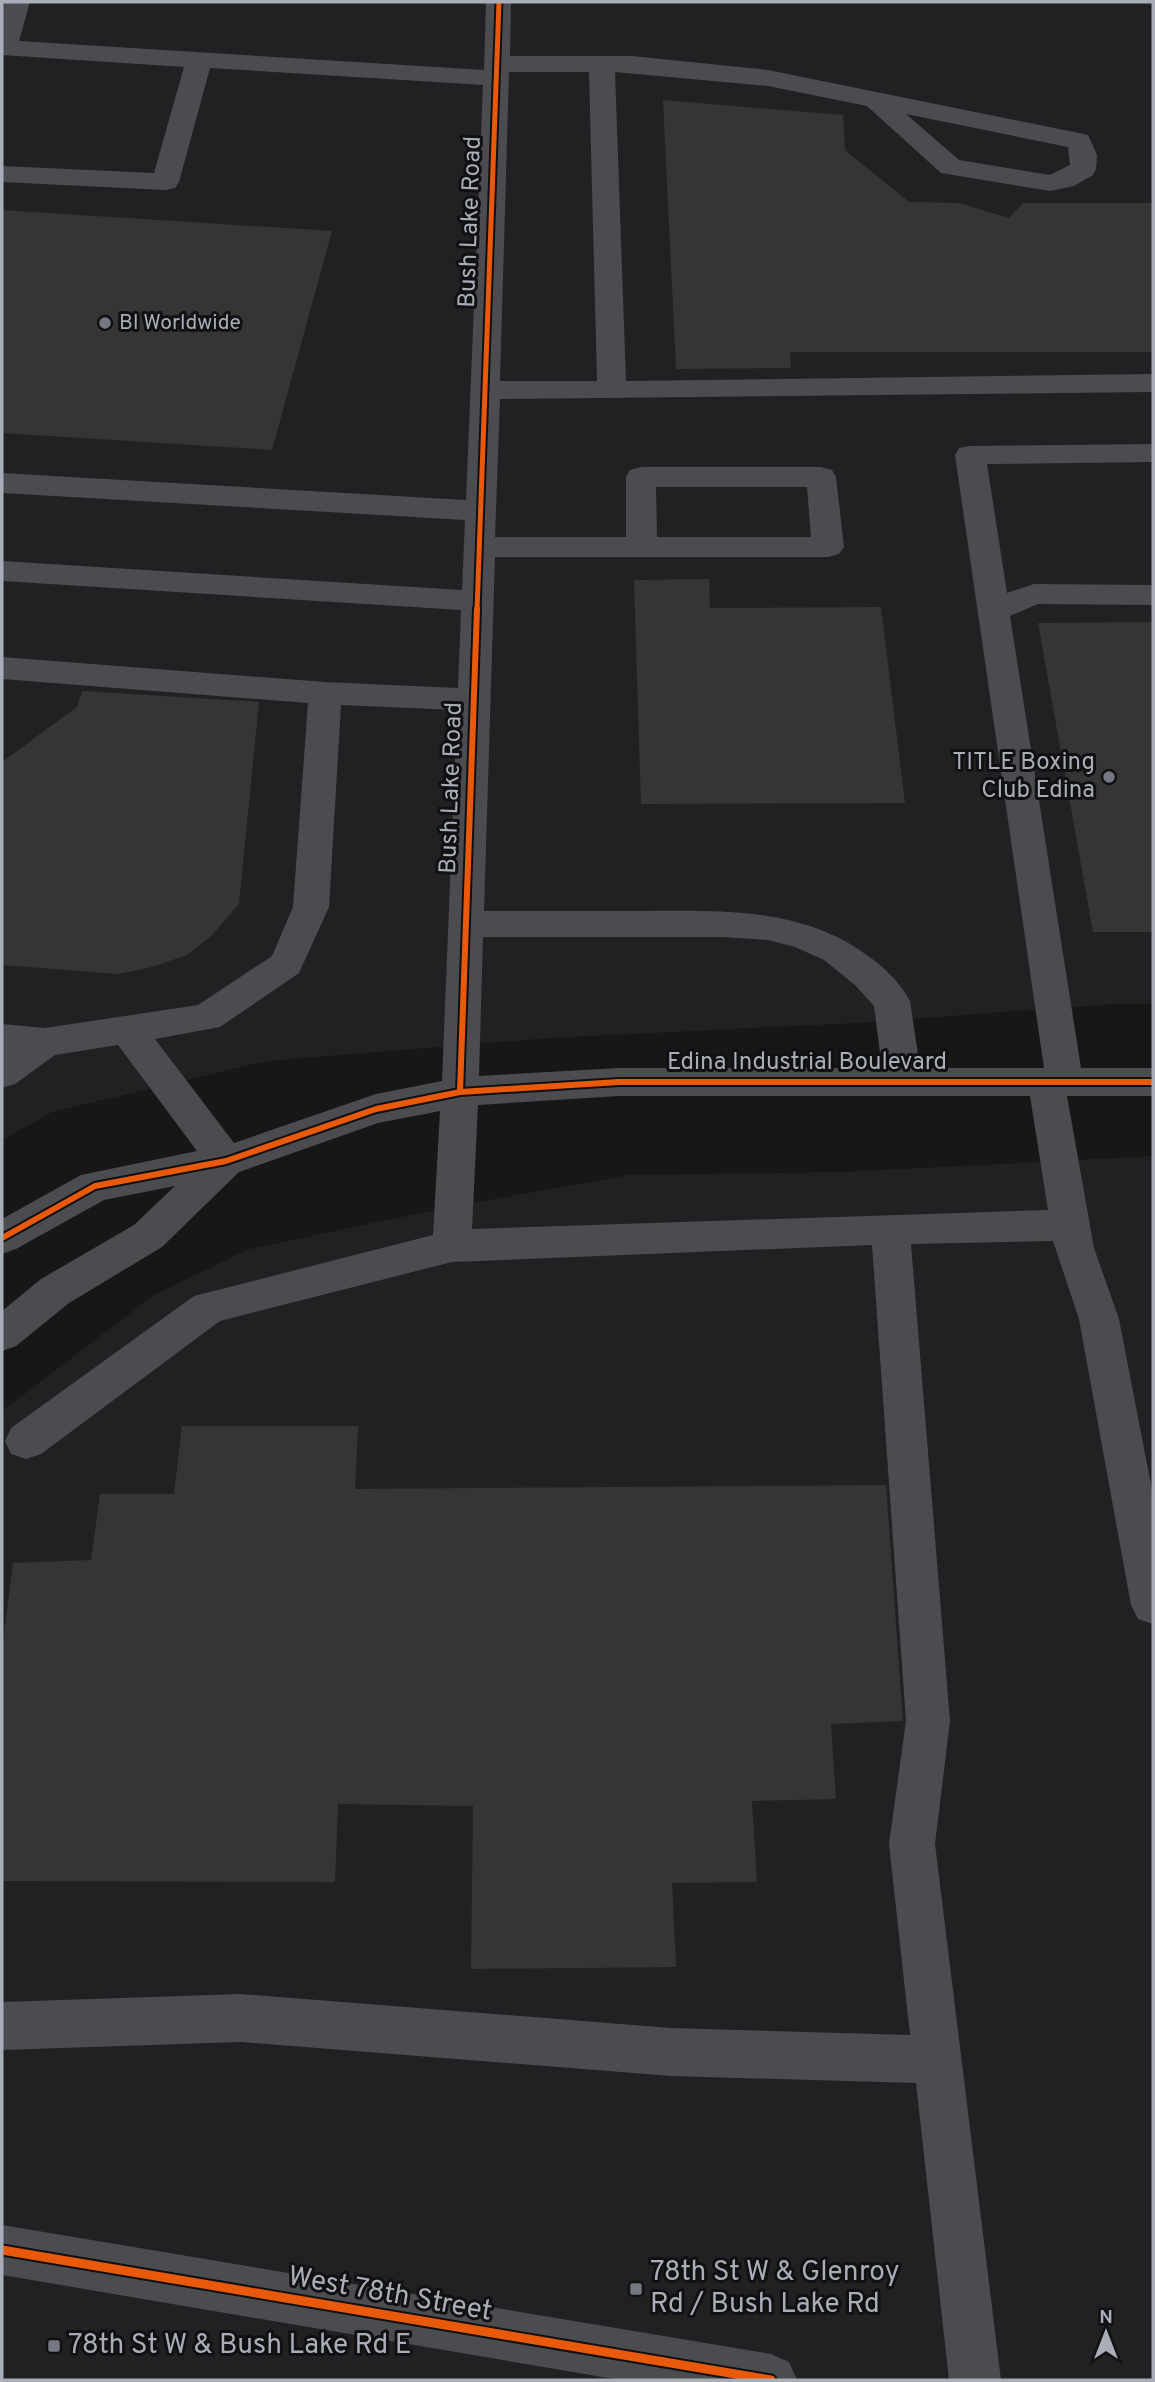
<svg xmlns="http://www.w3.org/2000/svg" width="1155" height="2382" font-family="Overpass,sans-serif">
<style>
.built{fill:#212123}
.building{fill:#353536}
.lines{fill:none;stroke-linecap:round;stroke-linejoin:round}
.minor{fill:#4b4c50;fill-rule:evenodd}
.cycleway-far2-casing{stroke:#111113;stroke-width:9}
.cycleway-far1-casing{stroke:#111113;stroke-width:10}
.cycleway-casing{stroke:#111113;stroke-width:13}
.cycleway-far2{stroke:#e8590c;stroke-width:5}
.cycleway-far1{stroke:#e8590c;stroke-width:6}
.cycleway{stroke:#e8590c;stroke-width:9}
.poi-dot{fill:#757880;stroke:#111113;stroke-width:2.5}
.labels{text-anchor:middle;dominant-baseline:central;stroke-width:6;stroke-linejoin:round;paint-order:stroke}
.far-poi-label{font-size:21px;fill:#a8adb8;stroke:#111113;text-anchor:start}
.street-label{font-size:24px;fill:#a8adb8;stroke:#111113}
.poi-label{font-size:24px;fill:#a8adb8;stroke:#111113;text-anchor:end}
.near-poi-label{font-size:28px;fill:#a8adb8;stroke:#111113;text-anchor:start}
.near-street-label{font-size:28px;fill:#a8adb8;stroke:#111113}
</style>
<rect width="100%" height="100%" fill="#171717"/>
<!-- built -->
<path class="built" d="M2 2H1153V1004H1113L856 1023 550 1038 267 1061 52 1112 2 1140Z
M1153 1156V2380H2V1411L154 1295 249 1249 449 1207 629 1175 843 1172Z"/>
<!-- building -->
<path class="building" d="M663 100 843 115 845 150 909 202 959 203 1009 218 1023 203H1153V352H790L791 368 676 369Z
M2 210 332 231 272 450 2 433Z
M709 579 710 608 881 607 905 803 641 804 634 580Z
M1153 622V932H1093L1038 623Z
M82 691 259 702 239 904 211 936 187 955 152 967 118 974 2 965V762L77 707Z
M182 1426H358L355 1489 886 1485 903 1721 831 1724 836 1799 752 1801 757 1882 672 1883 676 1967 471 1969 473 1806 338 1804 335 1882 2 1881V1650L13 1563 91 1560 100 1494H174Z"/>
<g class="lines">
<!-- minor -->
<path class="minor" d="M4 2H30L19 41 484 70 486 2H511L510 56H632L768 70 1079 133 1088 135 1097 155 1096 169 1093 175 1074 186 1050 191 941 173 867 106 768 86 615 72 626 381 1153 374V392L500 399 495 537H626V477L630 470 641 467H821L832 470 836 477 844 547 839 554 828 557H495L484 911C536 911 588 911 640 911 721 911 803 906 871 958 886 969 901 984 910 1001L920 1068H1044L955 455 959 448 970 446 1153 444V462L987 464 1007 593 1034 584 1153 585V605L1038 604 1010 616 1081 1068H1153V1096H1067L1094 1248 1119 1319 1153 1495V1624L1138 1619 1131 1605 1079 1319 1053 1241 911 1244 950 1721 935 1844 1001 2380H949L916 2083 671 2076 241 2042 2 2050V2002L241 1994 671 2028 910 2035 889 1844 906 1721 872 1245 452 1262 220 1321 41 1454 26 1459 11 1454 5 1441 11 1428 194 1296 433 1235 440 1111 378 1123 239 1172 162 1247 69 1303 16 1346 2 1351V1311L41 1279 134 1225 175 1186 104 1200 16 1249 2 1254V1219L81 1175 197 1151 118 1045 55 1055 15 1084 2 1088V1054L5 1052H2V1024L45 1028 198 1005 272 956 293 907 308 703 2 679V657L325 682 458 688 461 610 2 581V561L462 590 465 520 2 493V473L466 500 483 85 210 68 179 182 175 188 165 190 2 182V166L154 173 184 67 2 55V11ZM509 72H589L597 381H500ZM906 114 1068 147 1070 165 1050 175 959 160ZM656 487H807L811 537H657ZM341 705 457 710 442 1081 376 1094 234 1143 155 1039 220 1027 299 973 329 907ZM483 937H722L768 940 795 947 824 960 855 985 874 1006 882 1068H619L479 1076ZM619 1096H1030L1048 1210 472 1229 478 1105Z
M2 2225 771 2354 789 2362 797 2380H620L2 2275Z"/>
<!-- cycleway-far2 casing -->
<g class="cycleway-far2-casing">
<path id="cycleway-far2" d="M477 611 499 2"/>
</g>
<!-- cycleway-far1 casing -->
<g class="cycleway-far1-casing">
<path id="cycleway-far1" d="M460 1092 477 609
M2 1238 95 1186 226 1161 376 1109 460 1092 619 1082H1153"/>
</g>
<!-- cycleway casing -->
<g class="cycleway-casing">
<path id="cycleway" d="M2 2250 771 2380"/>
</g>
<!-- cycleway-far2 -->
<use href="#cycleway-far2" class="cycleway-far2"/>
<!-- cycleway-far1 -->
<use href="#cycleway-far1" class="cycleway-far1"/>
<!-- cycleway -->
<use href="#cycleway" class="cycleway"/>
</g>
<!-- markers -->
<g class="poi-dot">
<circle cx="105" cy="323" r="7"/>
<circle cx="1109" cy="777" r="7"/>
<rect x="629" y="2282" width="14" height="14" rx="3.5"/>
<rect x="47" y="2339" width="14" height="14" rx="3.5"/>
</g>
<g class="labels">
<!-- far-poi labels -->
<g class="far-poi-label">
<text x="119" y="323">BI Worldwide</text>
</g>
<!-- street labels -->
<g class="street-label">
<text transform="translate(471 222) rotate(-88)">Bush Lake Road</text>
<text transform="translate(452 788) rotate(-88)">Bush Lake Road</text>
<text x="807" y="1063">Edina Industrial Boulevard</text>
</g>
<!-- poi labels -->
<g class="poi-label">
<text x="1095" y="763">TITLE Boxing<tspan x="1095" dy="28">Club Edina</tspan></text>
</g>
<!-- near-poi labels -->
<g class="near-poi-label">
<text x="650" y="2273">78th St W &amp; Glenroy<tspan x="650" dy="32">Rd / Bush Lake Rd</tspan></text>
<text x="68" y="2346">78th St W &amp; Bush Lake Rd E</text>
</g>
<!-- near-street labels -->
<g class="near-street-label">
<text transform="translate(390 2295) rotate(10)">West 78th Street</text>
</g>
</g>
<!-- border -->
<rect width="1155" height="2382" fill="none" stroke="#a8adb8" stroke-width="7"/>
<!-- north arrow -->
<g transform="translate(1106 2333)" stroke="#111113" stroke-width="5" paint-order="stroke">
<path d="M0-5L12 26L0 18L-12 26Z" fill="#a8adb8"/>
<text y="-10" font-size="19" font-weight="bold" text-anchor="middle" fill="#a8adb8">N</text>
</g>
</svg>
